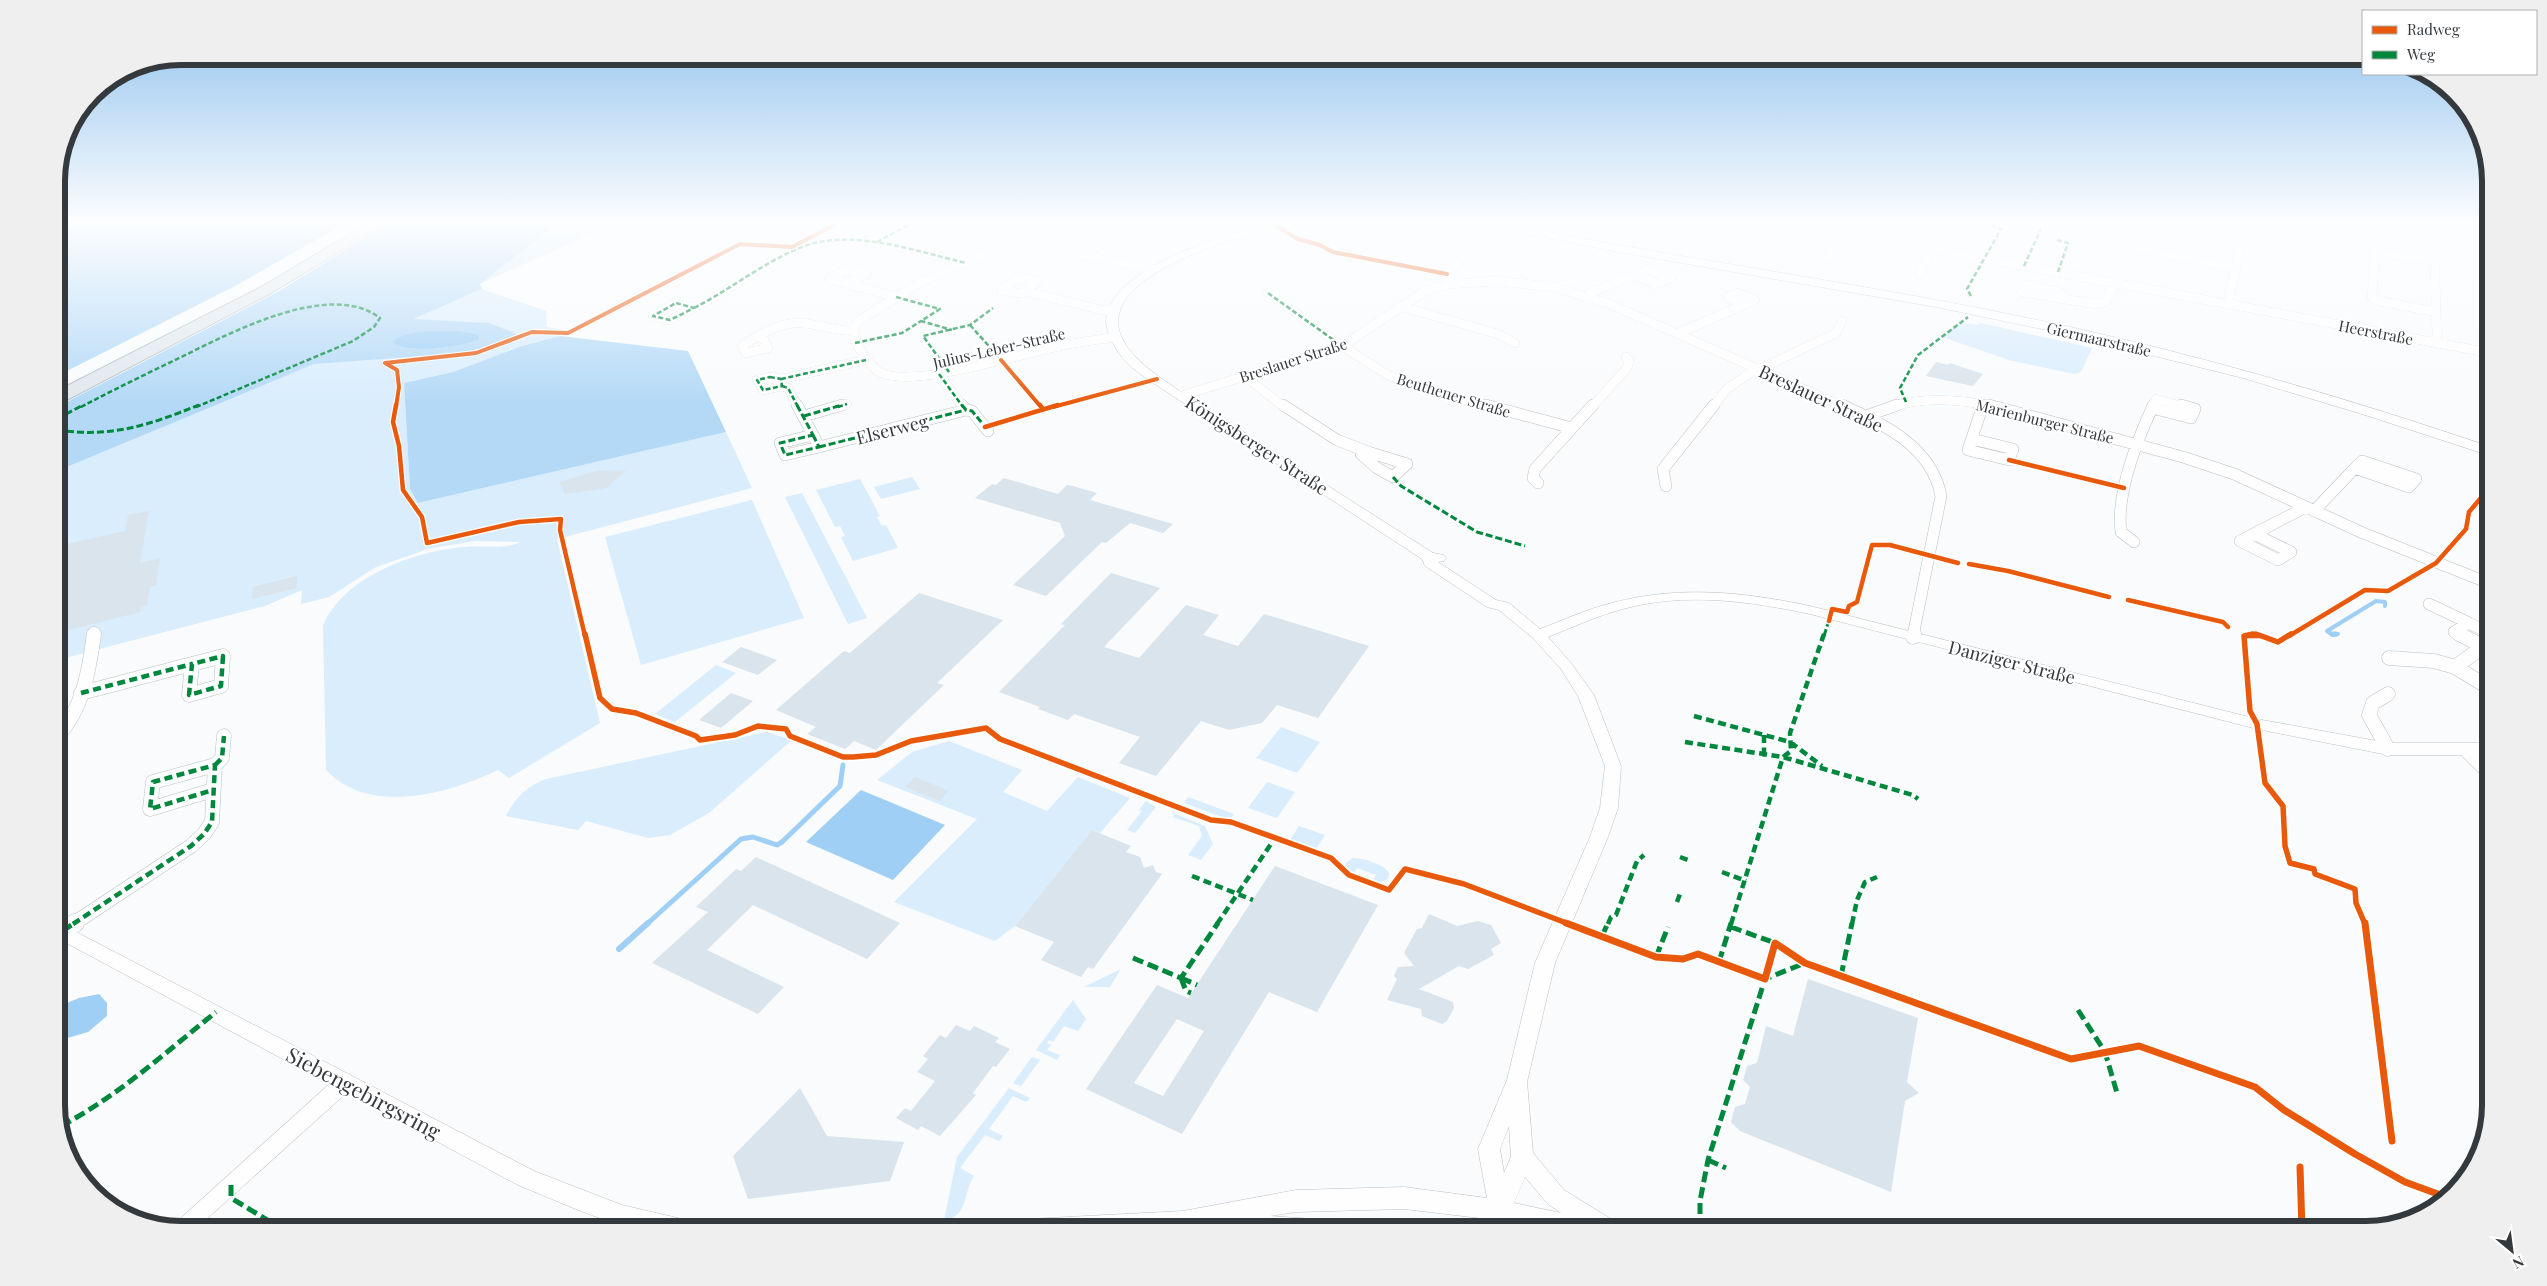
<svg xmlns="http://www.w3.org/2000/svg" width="2547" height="1286" font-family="'Playfair Display',serif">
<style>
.green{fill:#d9edfd}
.forest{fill:#b3d9f7;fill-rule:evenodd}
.water{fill:#9fcff5}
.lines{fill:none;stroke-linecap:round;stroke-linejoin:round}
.stream-far2{stroke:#9fcff5;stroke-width:4}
.stream-far1{stroke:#9fcff5;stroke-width:5}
.stream{stroke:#9fcff5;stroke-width:6}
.building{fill:#dae4ec;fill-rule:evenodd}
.minor-far3-casing{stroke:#bdc0c3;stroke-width:9}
.minor-far2-casing{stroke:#bdc0c3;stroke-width:12}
.minor-far1-casing{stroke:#bdc0c3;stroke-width:15}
.minor-casing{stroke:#bdc0c3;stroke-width:19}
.tertiary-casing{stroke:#bdc0c3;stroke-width:1}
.secondary-casing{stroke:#bdc0c3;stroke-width:1}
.motorway-casing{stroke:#b7c0c7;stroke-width:2}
.minor-far3{stroke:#fefeff;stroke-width:9}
.minor-far2{stroke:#fefeff;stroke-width:11}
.minor-far1{stroke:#fefeff;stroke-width:14}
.minor{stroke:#fefeff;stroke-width:18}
.tertiary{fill:#fefeff;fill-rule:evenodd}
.secondary{fill:#fefeff;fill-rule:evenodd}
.motorway{fill:#e0e8ee;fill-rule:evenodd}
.quiet-far3{stroke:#00873e;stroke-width:2.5;stroke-dasharray:5 2.5;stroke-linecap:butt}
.quiet-far2{stroke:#00873e;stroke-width:3;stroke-dasharray:7 3;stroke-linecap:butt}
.quiet-far1{stroke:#00873e;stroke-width:4.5;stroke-dasharray:8 4.5;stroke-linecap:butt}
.quiet{stroke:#00873e;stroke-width:5;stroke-dasharray:11 5;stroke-linecap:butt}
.cycleway-far3-casing{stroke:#fff;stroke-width:6}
.cycleway-far2-casing{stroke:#fff;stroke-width:7}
.cycleway-far1-casing{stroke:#fff;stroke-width:9}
.cycleway-casing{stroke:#fff;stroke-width:10}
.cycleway-far3{stroke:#e8590c;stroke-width:4}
.cycleway-far2{stroke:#e8590c;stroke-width:4.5}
.cycleway-far1{stroke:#e8590c;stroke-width:5.5}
.cycleway{stroke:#e8590c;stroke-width:7}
.labels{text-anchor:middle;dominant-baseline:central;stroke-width:4.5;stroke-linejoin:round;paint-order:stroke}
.far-street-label{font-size:15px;fill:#34393d;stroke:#fff}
.street-label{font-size:18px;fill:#34393d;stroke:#fff}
.near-street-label{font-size:21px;fill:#34393d;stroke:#fff}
.rim{fill:none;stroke:#34393d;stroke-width:6}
</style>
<rect width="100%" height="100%" fill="#f9fbfc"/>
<!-- green -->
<path class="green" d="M557 224H613L480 284Z
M482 289 546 311 547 327 564 330 560 336 522 346 453 372 404 383 410 489 418 503 726 432 752 488 557 539 600 723 509 778 498 770C448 794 369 816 326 770L323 626C343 577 414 551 464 547 484 545 503 550 521 542L476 541 431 548 376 567 329 597 301 604 302 590 265 606 57 660V493L64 467Z
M1960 322 1977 325 1981 323 2092 348 2081 372 2074 374 2009 360 1942 337Z
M912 477 920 489 881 499 874 487Z
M860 479 880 516 877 517 882 526 886 525 898 548 853 561 841 537 845 536 840 526 835 527 816 490Z
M802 493 867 618 848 624 785 497Z
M752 500 804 618 641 665 605 537Z
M716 665 736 673 675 722 655 714Z
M1281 727 1320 742 1297 773 1256 758Z
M766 732 792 740 709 813 670 835 648 838 586 821 578 830 506 816C515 798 527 786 546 779Z
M949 741 1022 770 1003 792 1047 811 1078 777 1130 798 1100 833 1092 830 1015 926 995 941 894 902 977 819 877 780 912 752Z
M1267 782 1295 792 1277 818 1248 808Z
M1188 797 1234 814 1230 820 1184 803Z
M1146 801 1156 807 1135 833 1127 830 1142 811 1139 810Z
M1175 814 1205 826 1213 844 1201 860 1188 855 1202 836 1199 826 1173 817Z
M1299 826 1325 835 1316 849 1290 840Z
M1352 858C1363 858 1384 864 1389 873L1388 879 1381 882 1372 881 1376 875 1357 868 1353 874 1349 872 1345 864Z
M1121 969 1110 987H1084Z
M1073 1000 1086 1019 1078 1031 1064 1026 1053 1042 1049 1040 1047 1043 1051 1045 1047 1050 1060 1055 1057 1060 1036 1050Z
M1032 1057 1040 1060 1021 1086 1013 1083Z
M1009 1088 1030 1098 1026 1102 1013 1096 989 1129 1003 1136 999 1141 985 1135 960 1168 974 1176C963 1192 968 1218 944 1220L957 1157Z"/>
<!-- forest -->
<path class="forest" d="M57 224H344L235 286 57 376Z
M387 224H557L480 284 482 289 413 319 489 323 517 334 490 347 450 354 314 364 64 468 57 493V407L279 291ZM459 331 478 340 445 347 411 334Z
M560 336 688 351 726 432 418 503 410 489 404 383 453 372 522 346Z"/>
<!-- water -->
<path class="water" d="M459 331 479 335 478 340C458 346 409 355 392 342 408 328 438 332 459 331Z
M861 790 945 825 893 880 806 842Z
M99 994 107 1003V1016L88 1032 57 1041V1007L79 998Z"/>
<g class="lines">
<!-- stream-far2 -->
<path class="stream-far2" d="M2338 634 2333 635 2327 631 2376 601 2385 602V606"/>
<!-- stream-far1 -->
<path class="stream-far1" d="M2332 634H2336
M647 924 741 839 753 837 777 845 782 842 840 786 843 765"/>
<!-- stream -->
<path class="stream" d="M619 949 648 923"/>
</g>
<!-- building -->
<path class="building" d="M1936 362 1948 365 1950 363 1983 374 1973 386 1926 376Z
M626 470 607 488 565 494 559 482 596 471Z
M1004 478 1058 494 1067 485 1073 486 1097 493 1090 500 1173 524 1163 533 1130 523 1106 543 1102 542 1046 596 1013 585 1065 536 1060 523 975 498 992 484 996 485Z
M149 511 140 563 160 558 156 585 150 587 147 605 141 607 140 612 57 633V546L125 531 128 515Z
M1111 573 1160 588 1104 647 1139 658 1186 605 1219 615 1203 635 1238 646 1264 614 1369 646 1318 718 1277 705 1262 723 1229 730 1201 721 1156 776 1119 763 1140 737 1074 714 1068 720 1038 709 1040 707 999 692 1065 625 1061 624Z
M297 576V588L252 599 253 587Z
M919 593 1003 620 937 683 944 685 876 750 854 741 845 749 807 734 816 727 776 710 844 651 850 653Z
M741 647 777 660 758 675 722 662Z
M731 693 753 701 721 728 699 720Z
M915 777 949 791 940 801 905 787Z
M1092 830 1131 846 1126 852 1140 857 1144 868 1153 865 1156 872 1162 874 1093 969 1088 967 1081 977 1041 960 1054 942 1015 926Z
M756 857 900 923 867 959 753 905 707 950 784 987 758 1014 652 963 708 912 696 907 736 869 741 871Z
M1275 866 1378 905 1317 1012 1269 992 1182 1134 1086 1089 1157 985 1188 998ZM1177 1019 1204 1031 1163 1096 1134 1083Z
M1429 914 1457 926 1478 921 1491 925 1501 943 1491 949 1494 955 1468 969 1459 966 1419 989 1453 1002 1454 1008 1447 1021 1442 1024 1422 1016 1421 1009 1387 1000 1397 979 1394 976 1398 967 1414 966 1404 953 1417 929 1422 928Z
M1808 979 1918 1018 1907 1082 1919 1093 1905 1101 1891 1192 1740 1131 1731 1122 1735 1107 1745 1104 1750 1087 1743 1080 1747 1066 1757 1063 1766 1026 1793 1036Z
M956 1025 970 1031 974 1026 999 1038 995 1042 1010 1049 996 1067 993 1066 973 1093 976 1095 940 1136 921 1126 918 1130 896 1118 905 1108 911 1111 935 1081 917 1072 928 1059 923 1056 940 1035 946 1038Z
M800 1088 827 1136 904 1142 890 1181 748 1199 733 1156Z"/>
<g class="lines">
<!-- minor-far3 casing -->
<g class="minor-far3-casing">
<path id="minor-far3" d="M1033 224 975 258 921 282 858 321C850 334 853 339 861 351 867 359 872 369 881 373 915 388 1020 354 1060 346 1078 342 1097 340 1116 337
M1156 224 1171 231 1185 226
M1246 224 1257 229
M1798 224 2491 353
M2013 224 2236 268
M2186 224 2243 235
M2371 224 2491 243
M1652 228 1657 224
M974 231 1011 237
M2434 234 2437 344
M1407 240 1442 243 1461 251 1462 258 1447 274 1450 284
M877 242 910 224
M1737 243 1754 224
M1086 254 1099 245 1083 241 1066 252 1152 269
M1827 258 1844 232
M2436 261 2375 252 2372 297 2379 301 2436 312
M1920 273 1932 249
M1019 278 1037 282 1026 289 1028 292 1017 293 1002 290Z
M848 284 867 273 849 268 829 279 896 297
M1028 292 1102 310 1115 311
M1268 293 1342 346 1386 374 1417 387 1491 407
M1587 296 1592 292 1649 269 1671 278 1656 284 1635 275
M2063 298 2061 293 2027 285 2022 292 2095 304 2105 302 2114 283
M676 303 694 308 670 320 653 316Z
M2228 303 2243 235 2256 224
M1399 306 1498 334 1515 343
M694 308C729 290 760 265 797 249 847 226 915 251 966 263
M1679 333 1755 300 1738 293 1728 297 1744 304
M761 334 768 348 746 353 742 346Z
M761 334C804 312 812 329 852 331
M939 374 963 407
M770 377 781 379 782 386 763 390 757 380Z
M1246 377 1284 407
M781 379 866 360
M782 386 788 388 798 407
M1181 396 1342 346 1425 291 1450 284 1497 281 1553 287 1607 303 1845 407
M838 407 847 404
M1592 407 1627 368 1629 361 1626 357
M1713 407 1727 389 1747 375 1836 333 1842 321
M1893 407C1924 396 1964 400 1996 407
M1982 407 1983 404
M2153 407 2156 399 2185 407"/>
</g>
<!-- minor-far2 casing -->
<g class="minor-far2-casing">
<path id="minor-far2" d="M797 405 813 435
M962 405 966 410 972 411 988 431
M1283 405 1337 440 1368 452
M1486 405 1572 428 1535 469 1533 478 1538 483
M1842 405C1884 424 1932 447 1941 496L1913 636
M1989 405 2183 457 2234 474 2363 533 2491 584
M2152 408 2191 418 2195 409 2181 405
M2152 408 2153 405
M804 416 842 405
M1866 416 1897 405
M1572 428 1593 405
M813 435 819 447 785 455 780 443Z
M1972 439 2013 449 2009 460 1968 450 1983 405
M819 447 966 410
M1368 452 1407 464 1393 477 1377 468 1361 454Z
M2362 461 2416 479 2409 487 2355 468Z
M1666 486 1663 469 1714 405
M2314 511 2355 468
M2254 534 2291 552 2278 560 2240 541 2306 507
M2134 542 2121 532C2116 494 2136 443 2152 408
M2429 604 2469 623
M2462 636 2454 632 2469 623 2491 634"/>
</g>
<!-- minor-far1 casing -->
<g class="minor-far1-casing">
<path id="minor-far1" d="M2459 634 2483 646
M1913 637 1914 634
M2491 641 2455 667 2491 689
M223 656 221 686 189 695 192 664Z
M2389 658 2434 661 2455 667
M81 693 192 664
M2388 694 2373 703 2369 715 2388 749
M57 737C83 709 89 671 94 634
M2467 751 2491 775
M215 765 222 758 224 736
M73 924 191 846 204 834 212 822 215 765 153 782 150 809 213 790"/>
</g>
<!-- minor casing -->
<g class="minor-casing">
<path id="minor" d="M62 931 75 923
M181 1230 345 1082"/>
</g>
<!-- tertiary casing -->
<g class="tertiary-casing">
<path id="tertiary" d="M1265 224H1279C1269 232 1241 237 1228 241 1189 255 1086 291 1128 348 1141 366 1163 379 1181 392L1433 553 1444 555 1446 558 1444 561 1438 562 1496 600 1509 603 1540 629C1564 620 1587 609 1612 603 1679 585 1744 592 1810 606L2257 719 2388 743H2491V755H2388L2257 729 1810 614C1748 601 1685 592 1623 609 1597 616 1573 627 1548 637L1571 663 1594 695 1621 766 1618 808 1608 837 1555 963 1527 1082 1533 1153 1564 1190 1616 1222 1619 1230H1540L1511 1223 1510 1230H1488V1219L1404 1209 1296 1212 1270 1216 1313 1219 1321 1222 1324 1230H1018L1021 1222 1029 1219 1183 1211 1296 1190 1404 1187 1487 1198 1478 1149 1507 1080 1535 963 1590 837 1600 808 1605 766 1578 696 1561 669 1533 638 1499 610 1487 607 1425 566 1422 559 1173 396C1154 383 1126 368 1115 347 1112 341 1106 328 1106 322 1108 268 1223 236 1265 224ZM1509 1126 1511 1157 1504 1173 1500 1149ZM1525 1177 1548 1204 1561 1213 1514 1203Z
M57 922 534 1171 622 1205 682 1219 690 1222 693 1230H634L583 1212 518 1185 57 938Z"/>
</g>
<!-- secondary casing -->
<g class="secondary-casing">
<path id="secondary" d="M1487 224H1507C1691 261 1878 285 2061 325 2207 357 2349 399 2491 447V456L2365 415 2243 378 2061 333 1936 307 1618 252 1492 227Z"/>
</g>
<!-- motorway casing -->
<g class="motorway-casing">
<path id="motorway" d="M367 224H384L273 292 63 402 57 403V391L263 286Z"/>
</g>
<!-- minor-far3 -->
<use href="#minor-far3" class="minor-far3"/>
<!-- minor-far2 -->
<use href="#minor-far2" class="minor-far2"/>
<!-- minor-far1 -->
<use href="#minor-far1" class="minor-far1"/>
<!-- minor -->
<use href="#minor" class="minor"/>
<!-- tertiary -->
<use href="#tertiary" class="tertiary"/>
<!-- secondary -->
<use href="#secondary" class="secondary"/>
<!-- motorway -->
<use href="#motorway" class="motorway"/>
<!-- quiet-far3 -->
<path class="quiet-far3" d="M2057 240 2068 243 2058 272
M877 242 910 224
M2024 266 2041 229
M1268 293 1342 346
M1971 296 1967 289 2001 229 1988 224
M896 297 940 309 921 321 952 330
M676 303 694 308 670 320 653 316Z
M694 308C729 290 760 265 797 249 847 226 915 251 966 263
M970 325 1004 363
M855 343 902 333 921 321
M949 372 923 336 970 325 993 308
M939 374 963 407
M770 377 781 379 782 386 763 390 757 380Z
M781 379 866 360
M782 386 788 388 798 407
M1906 402 1900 388 1918 355 1968 317
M81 407C111 391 142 376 173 361 223 337 328 278 380 318L374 327 353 341 196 407
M838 407 847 404"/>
<!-- quiet-far2 -->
<path class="quiet-far2" d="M797 405 813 435
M962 405 966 410 972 411 987 429
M804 416 842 405
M57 419 83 405
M57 430C112 438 149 425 199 405
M813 435 819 447 785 455 780 443Z
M819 447 966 410
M1393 477 1401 486 1477 532 1525 546
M1824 636 1830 617"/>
<!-- quiet-far1 -->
<path class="quiet-far1" d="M223 656 221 686 189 695 192 664Z
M81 693 192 664
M1694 716 1790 742 1822 766
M1764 735V755L1768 758
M1685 742 1783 757 1913 795 1918 799
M215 765 222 758 224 736
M1680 857 1688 860
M1722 872 1746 881
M1192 876 1253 900
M1677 902 1681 891
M73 924 191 846 204 834 212 822 215 765 153 782 150 809 213 790
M1217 924 1275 838
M1608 924 1611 917 1616 915 1637 861 1644 855
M1731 924 1783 757 1791 751 1790 733 1824 634
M1852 924 1857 900 1865 882 1877 877"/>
<!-- quiet -->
<path class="quiet" d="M1731 927 1775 943
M62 931 75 923
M1602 936 1608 923
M1656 957 1668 927
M1133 958 1181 978 1218 923
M1719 962 1731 923
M1841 976 1852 923
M1181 978 1186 991 1191 993
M1181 978 1197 985
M2078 1010 2105 1052 2117 1093
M61 1126C118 1096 166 1052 216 1012
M1708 1160 1726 1168
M231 1185V1198L284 1230
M1700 1230V1201L1708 1160 1765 979 1805 963"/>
<!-- cycleway-far3 casing -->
<g class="cycleway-far3-casing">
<path id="cycleway-far3" d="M1273 224 1298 239 1320 245 1333 252 1447 274
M1001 360 1041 407
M385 363 397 370 399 387 396 407
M385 363 476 353 532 332 568 333 740 244 792 247 836 224
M1053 407 1157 379"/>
</g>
<!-- cycleway-far2 casing -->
<g class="cycleway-far2-casing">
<path id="cycleway-far2" d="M396 405 393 422 399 446 403 490 422 517 427 543 519 522 561 519 560 530 585 636
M1040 405 1043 409
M985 427 1058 405
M2009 460 2124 488
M1969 564 2008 571 2109 597
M2128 600 2223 622 2228 627
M1829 621 1832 609 1847 612 1849 606 1857 602 1872 545H1890L1958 563
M2246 636H2260
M2289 636 2365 590 2388 591 2436 563 2466 529 2469 512 2491 486"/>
</g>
<!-- cycleway-far1 casing -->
<g class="cycleway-far1-casing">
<path id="cycleway-far1" d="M585 634 600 698 612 709 636 713 696 736 700 740 735 735 758 726 786 729 790 736 843 757H853L876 755 911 741 986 728 1000 739 1211 820 1231 822 1331 858 1349 875 1389 890 1405 869 1464 884 1569 924
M2253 634 2244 636 2250 711 2257 724 2265 783 2283 806 2285 846 2290 863 2314 869 2315 874 2355 889 2356 903 2365 924
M2256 634 2278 642 2291 634"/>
</g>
<!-- cycleway casing -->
<g class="cycleway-casing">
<path id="cycleway" d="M1566 923 1656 957 1683 959 1698 954 1765 979 1775 943 1805 963 2071 1059 2139 1046 2255 1087 2284 1110 2355 1154 2405 1182 2446 1197
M2365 923 2392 1141
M2300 1167 2302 1230"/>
</g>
<!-- cycleway-far3 -->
<use href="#cycleway-far3" class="cycleway-far3"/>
<!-- cycleway-far2 -->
<use href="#cycleway-far2" class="cycleway-far2"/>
<!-- cycleway-far1 -->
<use href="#cycleway-far1" class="cycleway-far1"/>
<!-- cycleway -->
<use href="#cycleway" class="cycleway"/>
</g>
<!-- sky -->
<linearGradient id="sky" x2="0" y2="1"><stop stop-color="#8bbfed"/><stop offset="0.55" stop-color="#fcfdfe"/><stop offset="1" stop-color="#fcfdfe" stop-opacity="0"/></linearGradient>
<rect width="2547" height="404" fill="url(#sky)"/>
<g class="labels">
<!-- far-street labels -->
<g class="far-street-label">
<text transform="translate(2376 332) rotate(11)">Heerstraße</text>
<text transform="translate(2099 339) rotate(13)">Giermaarstraße</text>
<text transform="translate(999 348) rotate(-13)">Julius-Leber-Straße</text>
<text transform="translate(1293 360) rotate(-18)">Breslauer Straße</text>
<text transform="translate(1454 395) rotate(17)">Beuthener Straße</text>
<text transform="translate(2045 421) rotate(14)">Marienburger Straße</text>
</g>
<!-- street labels -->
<g class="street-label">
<text transform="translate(1821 398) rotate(25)">Breslauer Straße</text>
<text transform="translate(892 429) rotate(-14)">Elserweg</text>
<text transform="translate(1257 445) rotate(33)">Königsberger Straße</text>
<text transform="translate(2012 662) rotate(14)">Danziger Straße</text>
</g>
<!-- near-street labels -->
<g class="near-street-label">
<text transform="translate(364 1092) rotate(28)">Siebengebirgsring</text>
</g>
</g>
<!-- crop -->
<path d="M0 0H2547V1286H0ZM181 65H2366A116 116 0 0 1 2482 181V1105A116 116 0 0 1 2366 1221H181A116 116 0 0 1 65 1105V181A116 116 0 0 1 181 65Z" fill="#efefef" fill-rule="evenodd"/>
<path class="rim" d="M181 65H2366A116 116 0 0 1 2482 181V1105A116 116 0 0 1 2366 1221H181A116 116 0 0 1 65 1105V181A116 116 0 0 1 181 65Z"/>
<!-- legend -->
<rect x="2362" y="10" width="175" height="65" fill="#ffffff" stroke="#aeb0b1"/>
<rect x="2372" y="26" width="25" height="8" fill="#e8590c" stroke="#aeb0b1"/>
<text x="2407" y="35" font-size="15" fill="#34393d">Radweg</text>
<rect x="2372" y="51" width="25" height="8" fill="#00873e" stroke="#aeb0b1"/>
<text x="2407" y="60" font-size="15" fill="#34393d">Weg</text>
<!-- north arrow -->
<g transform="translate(2512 1251) rotate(151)" stroke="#ffffff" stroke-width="4" paint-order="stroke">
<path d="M0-4L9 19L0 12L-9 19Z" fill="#34393d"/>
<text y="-8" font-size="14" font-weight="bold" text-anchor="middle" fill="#34393d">N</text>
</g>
</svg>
